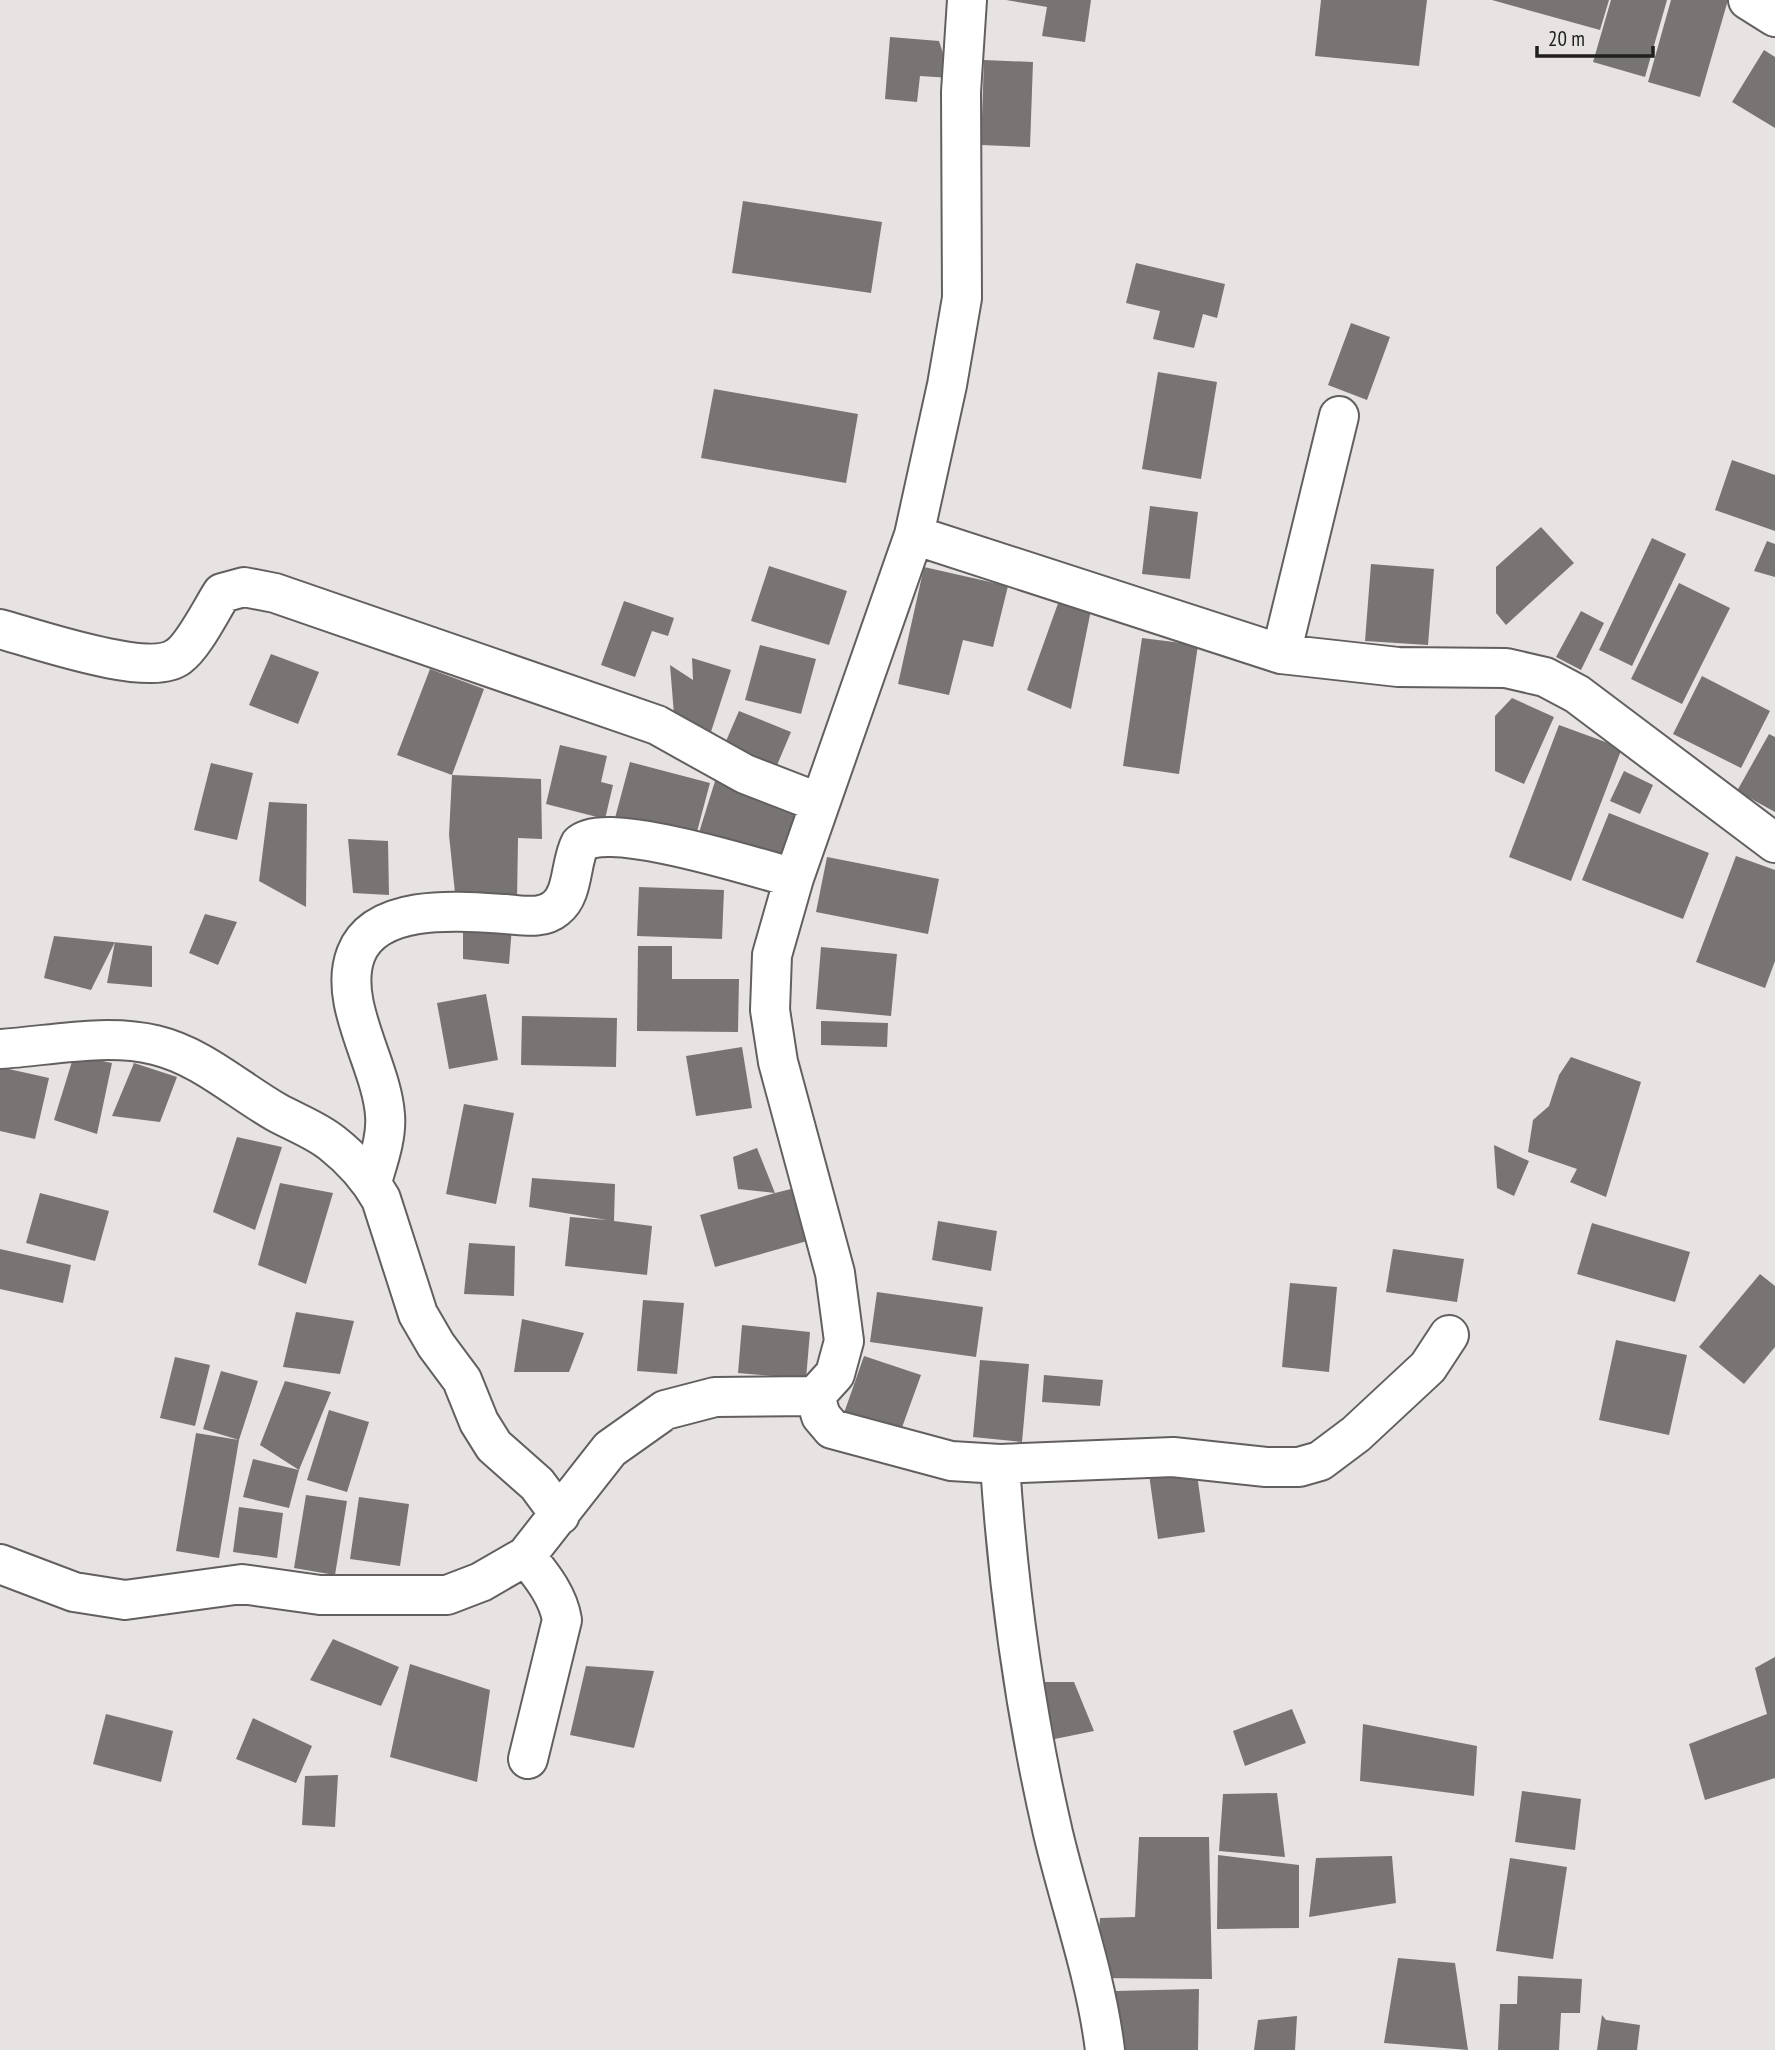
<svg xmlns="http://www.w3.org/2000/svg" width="1775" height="2050" font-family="'PT Sans Narrow',sans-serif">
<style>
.building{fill:#787474}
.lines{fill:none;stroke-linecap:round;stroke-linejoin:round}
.street-casing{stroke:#635f5f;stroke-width:42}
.street{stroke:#fff;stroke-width:38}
</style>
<rect width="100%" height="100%" fill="#e8e3e3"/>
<!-- building -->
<path class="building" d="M1006 0H1091L1085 42 1042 36 1047 7Z
M1321 0H1427L1419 66 1315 56Z
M1492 0H1609L1600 30Z
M1611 0H1667L1645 77 1593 62Z
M1671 0H1728L1700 97 1648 82Z
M890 37 939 41 951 78 920 76 917 102 885 99Z
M1764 50 1775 57V128L1732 102Z
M984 60 1033 62 1030 147 981 145Z
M743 201 882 222 871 293 732 273Z
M1136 263 1225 284 1217 318 1203 314 1194 348 1153 339 1160 311 1126 303Z
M1351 323 1390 337 1367 400 1328 385Z
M1158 372 1217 382 1201 479 1142 469Z
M714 389 858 414 846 483 701 458Z
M1732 460 1775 475V531L1715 510Z
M1150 506 1198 512 1190 579 1142 574Z
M1541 527 1574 563 1506 625 1496 613V567Z
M1652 538 1686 554 1632 666 1599 650Z
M1767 541 1775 544V577L1754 571Z
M1371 564 1434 569 1428 645 1365 641Z
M769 566 847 591 829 645 751 621Z
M924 567 1008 586 993 647 963 640 949 695 898 684Z
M1679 583 1730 608 1682 704 1631 679Z
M1061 595 1092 605 1071 709 1027 690Z
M624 601 674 618 668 636 652 631 635 677 601 665Z
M1581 611 1604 623 1581 670 1556 657Z
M1142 638 1198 645 1179 774 1123 766Z
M760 645 816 659 801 714 745 700Z
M271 654 319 672 298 724 249 705Z
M692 658 731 670 709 738 675 727 670 665 693 680Z
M430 669 484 689 452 775 397 755Z
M1702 676 1770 711 1741 768 1673 734Z
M1512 698 1554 717 1524 784 1495 771V716Z
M739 711 791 732 775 770 723 748Z
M1559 725 1622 748 1571 881 1509 857Z
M1769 734 1775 737V812L1737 791Z
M560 745 607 756 601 782 613 785 605 819 546 804Z
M630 762 710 783 695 839 615 818Z
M211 763 253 773 237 840 194 830Z
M1624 771 1653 785 1640 814 1610 801Z
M452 775 541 779 542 839 518 838 517 901 455 893 449 835Z
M716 778 802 815 781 866 697 839Z
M269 802 307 804 306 907 259 881Z
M1609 813 1709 853 1683 919 1582 880Z
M348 839 388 841 389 895 353 893Z
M1736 856 1775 870V961L1765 988 1696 962Z
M827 857 939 879 928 934 816 912Z
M639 887 724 890 722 939 637 936Z
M205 914 237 922 218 965 189 953Z
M513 914 509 964 463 959V917Z
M54 936 152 946V987L107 983 115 942 91 990 44 978Z
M638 946H672V979H739L738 1032 637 1031Z
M821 947 897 954 891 1016 816 1009Z
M486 994 498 1060 449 1069 437 1003Z
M522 1016 617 1018 616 1067 521 1065Z
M821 1021 888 1023 887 1047 821 1045Z
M742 1047 752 1108 696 1116 686 1056Z
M74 1055 112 1063 97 1134 54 1120Z
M1571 1057 1641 1082 1606 1197 1570 1182 1577 1169 1528 1152 1533 1120 1549 1106 1559 1075Z
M134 1063 177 1077 160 1122 112 1116Z
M0 1067 49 1078 35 1139 0 1131Z
M464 1104 514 1113 496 1204 446 1194Z
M237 1137 282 1147 255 1230 213 1212Z
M1494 1145 1529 1161 1514 1196 1497 1188Z
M757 1148 775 1193 791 1189 807 1241 715 1267 700 1215 775 1193 738 1189 733 1157Z
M532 1178 615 1184 614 1221 652 1226 647 1275 565 1266 570 1217 607 1220 529 1207Z
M280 1183 333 1193 306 1284 258 1265Z
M40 1193 109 1211 95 1261 26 1243Z
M938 1221 997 1231 991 1271 932 1260Z
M1592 1223 1690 1252 1675 1302 1577 1274Z
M469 1243 515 1246 514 1296 464 1294Z
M0 1249 71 1265 63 1303 0 1289Z
M1393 1249 1464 1259 1457 1302 1386 1292Z
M1760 1274 1775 1286V1347L1744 1384 1699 1347Z
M1290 1283 1337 1287 1329 1372 1282 1367Z
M877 1292 983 1307 976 1357 870 1342Z
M643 1300 684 1303 677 1374 637 1371Z
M296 1312 354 1321 340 1374 283 1367Z
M522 1319 584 1333 569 1372H514Z
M742 1325 810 1332 806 1379 738 1373Z
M1616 1340 1687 1355 1669 1435 1599 1420Z
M864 1356 921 1375 900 1433 844 1413Z
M175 1357 210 1365 195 1426 160 1418Z
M980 1360 1029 1364 1022 1442 973 1437Z
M221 1371 258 1381 239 1440 203 1429Z
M1044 1375 1103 1380 1100 1406 1042 1402Z
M285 1381 331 1392 299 1470 289 1508 243 1497 253 1459 299 1470 260 1445Z
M329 1410 369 1422 347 1492 307 1480Z
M196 1433 239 1440 219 1558 176 1551Z
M1196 1467 1205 1532 1158 1539 1149 1474Z
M306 1495 347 1501 335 1575 294 1568Z
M359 1497 409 1504 400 1566 350 1559Z
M239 1507 283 1513 277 1558 233 1552Z
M333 1639 399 1667 381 1706 310 1680Z
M1775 1657V1778L1705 1800 1689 1744 1767 1714 1755 1668Z
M410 1664 490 1690 477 1782 390 1757Z
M586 1666 654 1671 634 1748 570 1735Z
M1034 1682H1074L1094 1731 1045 1741Z
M1292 1709 1306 1743 1245 1766 1233 1731Z
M106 1714 173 1731 161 1782 93 1764Z
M253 1718 312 1746 296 1783 236 1759Z
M1363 1724 1477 1746 1474 1796 1360 1781Z
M338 1775 335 1827 302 1825 305 1776Z
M1522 1791 1581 1799 1575 1850 1515 1842Z
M1277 1793 1285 1857 1219 1851 1223 1794Z
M1139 1837H1209L1212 1979 1095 1978 1100 1918 1135 1917Z
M1218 1855 1299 1865V1928L1217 1929Z
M1392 1856 1396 1903 1309 1917 1316 1858Z
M1510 1858 1567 1867 1553 1959 1496 1951Z
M1398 1958 1455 1963 1468 2050 1384 2043Z
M1518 1976 1582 1979 1580 2013H1561L1559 2050H1498L1500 2004H1517Z
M1199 1989 1198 2050H1121L1115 1991Z
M1602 2015 1606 2020 1640 2025 1637 2050H1597Z
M1297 2016 1295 2050H1254L1258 2020Z"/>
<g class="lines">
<!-- street casing -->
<g class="street-casing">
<path id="street" d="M1748 0 1775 17
M914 535 1281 654 1398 667 1506 668 1545 677 1577 694 1775 843
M0 629C37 639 150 679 179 656 194 645 211 610 222 593L244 587 275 593 657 725 745 774 820 803
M1281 654 1339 416
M0 1049C49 1046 106 1033 155 1045 201 1056 236 1089 276 1112 294 1122 316 1130 332 1143 351 1158 369 1178 381 1199L418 1314 436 1345 462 1380 479 1422 494 1446 537 1484 560 1515
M372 1182C378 1161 387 1137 385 1115 382 1065 337 1003 356 954 376 903 459 911 505 914 522 915 542 920 556 908 574 894 570 863 580 844 605 819 757 868 794 878
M815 1396 821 1416 832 1429 951 1461 1000 1464 1173 1457 1266 1467H1299L1320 1461 1356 1434 1428 1367 1449 1335
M1000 1464C1008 1587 1025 1712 1053 1833 1070 1905 1096 1976 1105 2050
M526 1556C541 1575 558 1595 562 1620L528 1759
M0 1564 74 1592 125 1600 242 1584 320 1595H447L481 1582 526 1556 610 1449 665 1410 715 1397 815 1396 835 1374 844 1341 835 1273 778 1062 770 1010 772 955 794 878 914 535 947 385 962 298 961 92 967 0"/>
</g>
<!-- street -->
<use href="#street" class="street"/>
</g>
<!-- scale -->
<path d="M1537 46v10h116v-10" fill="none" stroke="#201e1e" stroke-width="3.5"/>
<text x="1548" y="46" font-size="21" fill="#201e1e" stroke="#e8e3e3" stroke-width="5" paint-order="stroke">20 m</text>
</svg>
